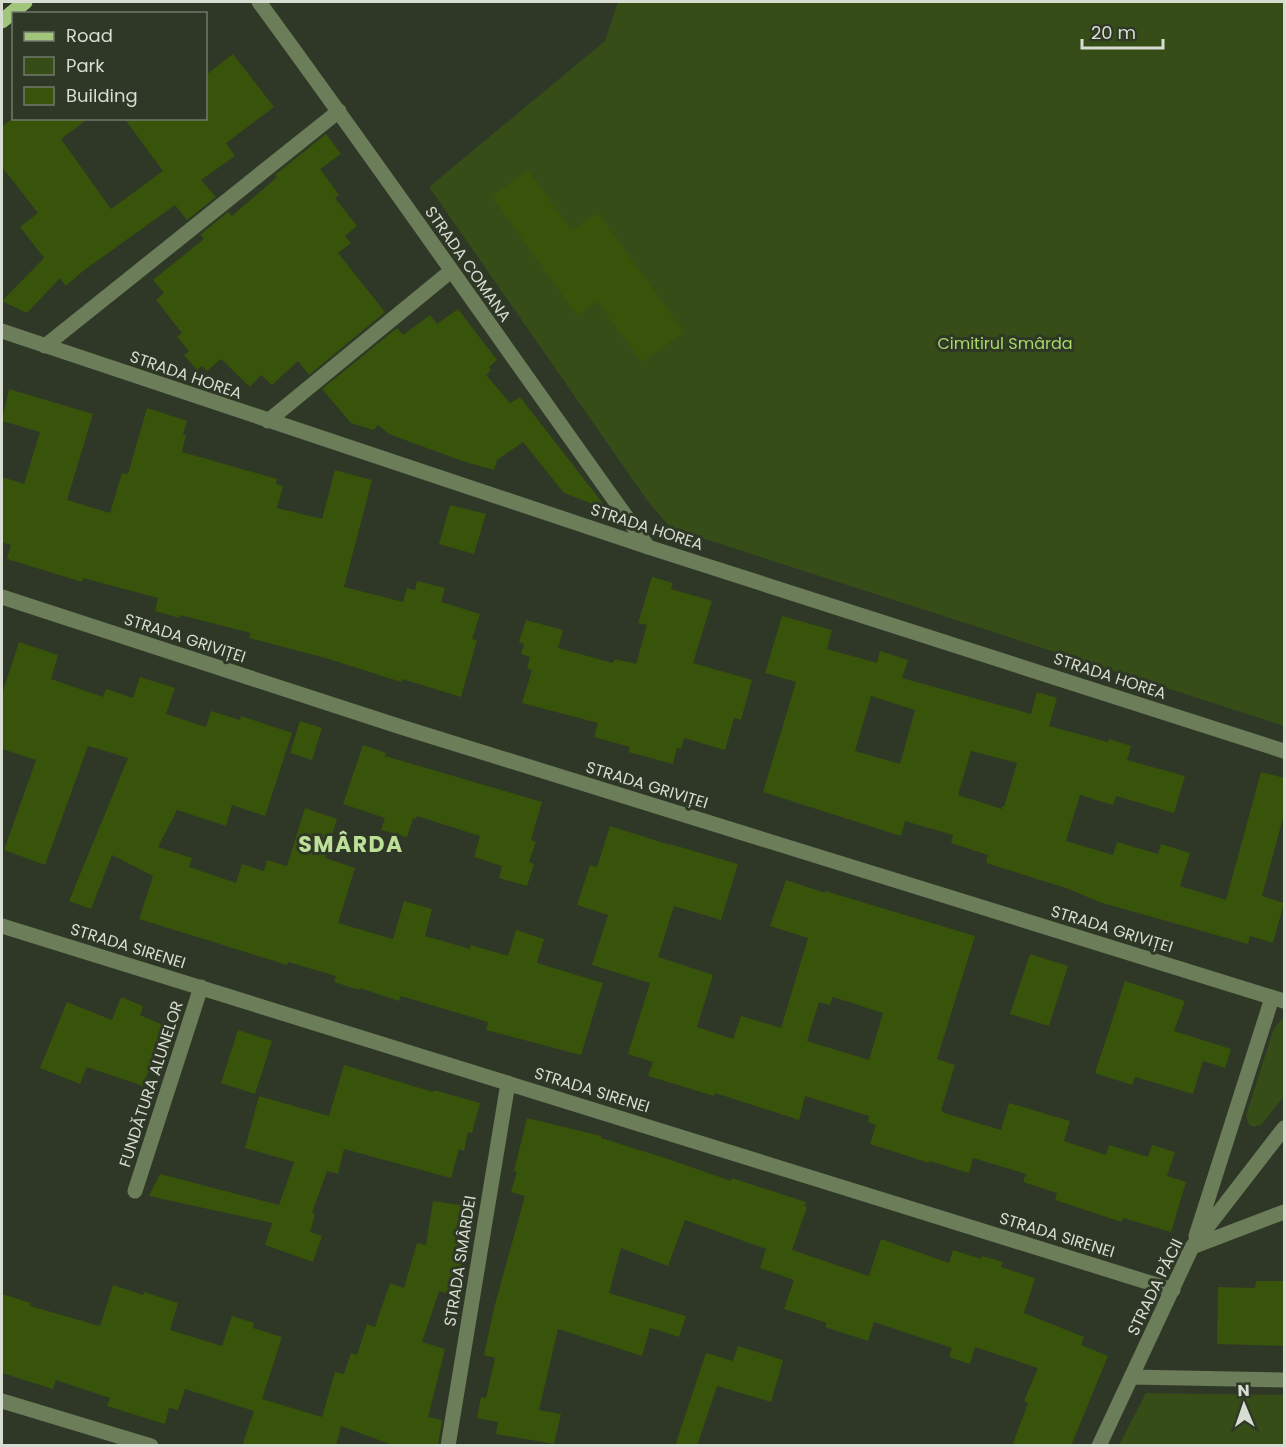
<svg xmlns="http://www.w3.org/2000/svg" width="1286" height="1447" font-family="Poppins,sans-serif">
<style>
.green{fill:#364d18}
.building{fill:#37540a;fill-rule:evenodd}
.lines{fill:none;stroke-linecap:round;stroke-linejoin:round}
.minor{stroke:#6b7d59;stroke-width:15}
.major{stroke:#a1c57a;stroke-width:15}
.labels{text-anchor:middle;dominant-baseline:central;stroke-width:6;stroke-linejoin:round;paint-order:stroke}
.street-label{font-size:16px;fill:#d7ddd2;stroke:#2f3726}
.park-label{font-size:16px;fill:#a6db66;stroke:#2f3726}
.district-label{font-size:22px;font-weight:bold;letter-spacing:1.5px;fill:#bde099;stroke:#2f3726}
</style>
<rect width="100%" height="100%" fill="#2f3726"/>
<!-- green -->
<path class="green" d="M618 2H1284V726L671 528 649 503 429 187 605 41Z
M1284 1017V1096L1262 1124 1254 1127 1249 1125 1246 1115 1274 1028Z
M1146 1393 1284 1395V1445H1119Z"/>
<!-- building -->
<path class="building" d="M233 54 274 107 226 143 235 156 201 180 216 197 187 220 175 205 83 271 66 286 60 278 27 313 2 301 44 258 20 227 38 213 2 167V127L13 118H89L61 139 111 209 163 171 124 118H206V75Z
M326 134 341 154 320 169 339 195 335 198 357 226 345 236 351 243 338 253 385 312 309 375 298 361 272 385 261 375 250 387 221 359 207 371 202 366 197 370 184 355 189 351 177 337 182 333 156 300 164 293 153 280 204 239 200 235 228 212 232 216 277 177 275 175Z
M528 170 572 231 598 213 684 332 642 362 597 301 577 315 492 197Z
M458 309 497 360 489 367 491 370 486 375 510 403 520 397 608 510 564 493 523 442 497 460 494 470 462 461 389 434 378 425 373 430 351 423 322 389 397 328 403 335 430 315 437 324Z
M9 389 93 414 67 500 110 513 122 473 128 474 147 408 187 421 183 435H186L182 452 277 479 276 484 283 486 277 508 322 519 335 470 372 480 344 587 403 602 407 588 415 590 417 581 445 588 441 602 480 614 472 639 477 640 461 697 402 679 401 682 329 659 249 638 251 633 180 615 179 618 155 611 158 598 83 578 82 582 7 559 11 545 2 542V477L24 484 40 432 2 421Z
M450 505 486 514 474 554 439 544Z
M652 577 673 583 671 589 712 601 693 663 752 680 741 720 734 718 725 750 684 738 681 749 677 748 673 764 628 752 630 747 594 737 598 723 522 703 532 670 527 668 530 657 521 654 524 644 519 642 526 620 563 630 558 648 613 663 615 659 636 664 647 625 638 623Z
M782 616 832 630 827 649 877 663 880 651 908 660 902 678 1031 714 1037 692 1057 698 1049 726 1108 742 1109 739 1131 746 1127 760 1185 776 1174 813 1116 796 1113 805 1080 795 1066 841 1113 855 1117 842 1158 854 1161 844 1190 853 1180 886 1226 900 1261 772 1284 778V814L1262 896 1284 903 1273 943 1250 936 1248 944 1099 902 1066 888 986 863 988 855 951 843 953 835 905 821 901 836 763 792 796 682 765 673ZM871 696 915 710 900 764 855 751ZM971 751 1017 763 1004 807 1002 806V809L958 795Z
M19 642 58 655 51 679 103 697 106 689 133 698 140 677 175 688 166 714 206 727 211 711 240 720 241 716 292 733 265 816 232 805 226 826 177 810 158 847 192 858 189 867 236 883 242 864 264 871 267 860 287 866 305 808 337 819 325 858 355 868 338 923 393 939 404 901 432 909 425 936 470 949 471 945 508 956 516 930 544 939 537 963 603 983 581 1055 486 1030 488 1022 401 996 399 1001 360 988 359 990 334 982 336 976 288 962 287 965 139 919 153 876 112 855 91 909 69 901 128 758 88 746 45 865 4 850 36 760 2 749V694Z
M300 721 322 728 312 760 290 753Z
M363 745 386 753 385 756 542 802 531 840 536 842 529 862 534 864 527 886 499 878 502 866 474 857 480 836 417 816 416 819 413 818 407 837 381 830 385 818 343 804Z
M610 826 670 845V844L738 864 721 920 674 906 658 957 713 975 697 1027 733 1039 741 1016 781 1028 808 938 770 926 786 880 825 893V891L975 936 937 1059 955 1065 941 1110 944 1113 1001 1130 1009 1103 1070 1121 1064 1141 1106 1155 1109 1145 1148 1157 1152 1145 1175 1152 1167 1176 1186 1182 1171 1232 1123 1218 1121 1222 1055 1200 1057 1193 1023 1182 1026 1174 973 1158 969 1173 929 1161V1163L870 1144 876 1125 868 1122 869 1116 805 1096 799 1120 715 1093 714 1096 648 1076 653 1062 628 1054 650 983 592 965 608 915 577 905 590 865 597 867ZM833 997 883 1013 869 1060 807 1041 819 1002 830 1005Z
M1030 954 1068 966 1049 1026 1010 1014Z
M1125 981 1185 1001 1174 1031 1231 1049 1225 1068 1203 1061 1193 1094 1135 1077 1132 1085 1095 1073Z
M121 997 143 1006 140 1015 165 1026 143 1086 87 1067 80 1084 40 1068 67 1002 112 1020Z
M238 1030 272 1041 255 1094 221 1083Z
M344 1065 433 1092 434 1090 480 1103 472 1133 468 1132 464 1151 459 1149 451 1178 344 1149 338 1174 327 1171 312 1213 315 1214 310 1232 322 1236 313 1262 265 1245 272 1223 149 1196 160 1174 279 1205 294 1162 245 1148 259 1096 329 1116Z
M527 1118 601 1136V1138L668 1159 731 1181 732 1178 806 1202 804 1206 807 1207 792 1250 869 1276 881 1239 949 1263 953 1250 981 1259 982 1256 1003 1262 1001 1267 1035 1278 1024 1313 1084 1337 1081 1345 1108 1356 1071 1446H1012L1028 1403 1024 1401 1038 1368 975 1347 970 1364 949 1357 952 1348 874 1322 868 1341 825 1327 827 1323 784 1309 794 1280 760 1268 766 1249 685 1220 668 1266 621 1248 609 1293 686 1316 679 1337 650 1328 642 1356 558 1329 539 1410 561 1414 554 1444 496 1434 498 1422 477 1418 481 1397 486 1398 495 1358 484 1355 494 1308 525 1196 511 1192 517 1172 514 1171Z
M433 1201 474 1207 469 1244 467 1243 453 1295 439 1291 422 1342 445 1349 428 1417 442 1420 438 1446H395L341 1426 336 1446H242L254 1411 185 1389 178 1410 169 1408 165 1424 107 1406 110 1398 56 1380 53 1389 2 1373V1294L31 1303 30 1306 100 1326 113 1285 143 1295 144 1292 178 1303 170 1330 222 1346 232 1316 254 1323 253 1328 282 1337 262 1399 322 1417 335 1372 344 1374 351 1353 357 1355 367 1324 375 1327 390 1283 404 1288 417 1243 426 1245Z
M1256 1281H1284V1346L1217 1344 1218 1287 1255 1288Z
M738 1346 783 1360 771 1402 717 1386 697 1446H675L706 1353 733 1361Z"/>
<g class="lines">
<!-- minor -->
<path class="minor" d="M259 2C391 182 518 366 648 547
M2 331 648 547 1284 751
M45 346 339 111
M268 421 451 271
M2 597 401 727 1284 1001
M2 926 1173 1290
M135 1191 201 987
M1196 1236 1272 998
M1192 1247 1284 1212
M1131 1377 1284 1380
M2 1401 151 1446
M448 1446 508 1083
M1099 1446 1192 1247 1284 1128"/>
<!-- major -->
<path class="major" d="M2 21 25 2"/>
</g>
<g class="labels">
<!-- street labels -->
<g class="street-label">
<text transform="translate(468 264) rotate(55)">STRADA COMANA</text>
<text transform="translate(186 375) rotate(19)">STRADA HOREA</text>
<text transform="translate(647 527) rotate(18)">STRADA HOREA</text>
<text transform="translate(185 638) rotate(18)">STRADA GRIVIȚEI</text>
<text transform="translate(1110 676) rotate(18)">STRADA HOREA</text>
<text transform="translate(647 785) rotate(17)">STRADA GRIVIȚEI</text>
<text transform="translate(1112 929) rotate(17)">STRADA GRIVIȚEI</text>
<text transform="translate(128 946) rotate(17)">STRADA SIRENEI</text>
<text transform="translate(151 1084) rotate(-72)">FUNDĂTURA ALUNELOR</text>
<text transform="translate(592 1090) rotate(17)">STRADA SIRENEI</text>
<text transform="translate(1057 1235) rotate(17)">STRADA SIRENEI</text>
<text transform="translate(460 1261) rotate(-81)">STRADA SMÂRDEI</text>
<text transform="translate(1155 1287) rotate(-64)">STRADA PĂCII</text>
</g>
<!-- park labels -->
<g class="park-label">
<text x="1005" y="343">Cimitirul Smârda</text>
</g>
<!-- district labels -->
<g class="district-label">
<text x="351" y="844">SMÂRDA</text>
</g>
</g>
<!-- border -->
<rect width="1286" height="1447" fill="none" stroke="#d7ddd2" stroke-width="6"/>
<!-- legend -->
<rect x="12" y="12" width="195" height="108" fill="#2f3726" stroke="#72796b" stroke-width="1.5"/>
<rect x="24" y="32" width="30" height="9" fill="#a1c57a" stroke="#72796b" stroke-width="1.5"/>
<text x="66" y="42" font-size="18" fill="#d7ddd2">Road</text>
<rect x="24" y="57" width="30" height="18" fill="#364d18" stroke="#72796b" stroke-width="1.5"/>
<text x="66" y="72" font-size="18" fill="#d7ddd2">Park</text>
<rect x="24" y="87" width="30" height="18" fill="#37540a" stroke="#72796b" stroke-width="1.5"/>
<text x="66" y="102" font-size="18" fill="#d7ddd2">Building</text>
<!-- north arrow -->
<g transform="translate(1244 1405) rotate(358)" stroke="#2f3726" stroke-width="4.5" paint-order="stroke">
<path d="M0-4.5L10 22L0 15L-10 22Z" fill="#d7ddd2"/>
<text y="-9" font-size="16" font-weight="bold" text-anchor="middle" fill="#d7ddd2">N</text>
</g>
<!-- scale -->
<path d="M1082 39v9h81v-9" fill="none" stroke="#d7ddd2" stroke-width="3"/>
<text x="1091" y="39" font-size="18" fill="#d7ddd2" stroke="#2f3726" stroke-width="4.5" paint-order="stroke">20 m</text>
</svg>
